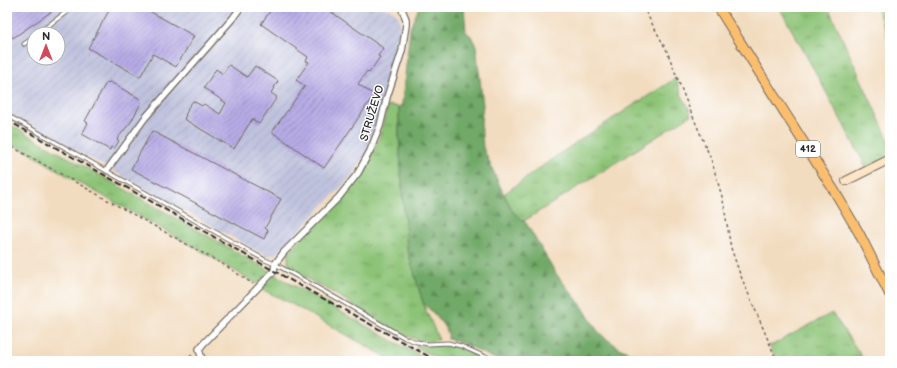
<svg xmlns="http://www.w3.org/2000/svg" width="897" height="368" font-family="'Balsamiq Sans',sans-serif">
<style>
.industrial{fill:url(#industrial-furrows);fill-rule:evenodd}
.grass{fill:url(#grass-tufts);stroke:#5c7750}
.forest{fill:url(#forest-firs);stroke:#4e6a49}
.building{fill:url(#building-hatch)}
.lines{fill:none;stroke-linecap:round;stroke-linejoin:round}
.lane-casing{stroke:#71695f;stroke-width:5}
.street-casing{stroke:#71695f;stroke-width:8}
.secondary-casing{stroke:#71695f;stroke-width:10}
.primary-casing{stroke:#71695f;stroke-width:11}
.path{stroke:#71695f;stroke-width:1.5;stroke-dasharray:3 3;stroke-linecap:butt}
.lane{stroke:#fff;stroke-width:3}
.street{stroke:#fff;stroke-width:5.5}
.secondary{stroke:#fde5c5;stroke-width:8}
.primary{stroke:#fbbe6e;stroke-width:9}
.rail{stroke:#2b2b2b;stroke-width:2;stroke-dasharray:6 3;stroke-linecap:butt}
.labels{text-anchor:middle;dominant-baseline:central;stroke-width:3;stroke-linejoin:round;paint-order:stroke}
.shield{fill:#fff;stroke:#6b6b6b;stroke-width:1}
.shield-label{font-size:10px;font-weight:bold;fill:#2b2b2b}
.street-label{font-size:11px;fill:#2b2b2b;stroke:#fff}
</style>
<defs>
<pattern id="industrial-furrows" width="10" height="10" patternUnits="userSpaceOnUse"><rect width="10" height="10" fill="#c0c2dd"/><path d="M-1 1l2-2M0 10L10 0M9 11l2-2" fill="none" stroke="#a5a7be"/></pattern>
<pattern id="grass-tufts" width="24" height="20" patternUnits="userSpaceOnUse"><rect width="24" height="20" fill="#8cc376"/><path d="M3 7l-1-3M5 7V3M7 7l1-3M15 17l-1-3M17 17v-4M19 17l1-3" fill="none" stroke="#739f61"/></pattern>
<pattern id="forest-firs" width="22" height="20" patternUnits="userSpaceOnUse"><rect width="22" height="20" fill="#71a967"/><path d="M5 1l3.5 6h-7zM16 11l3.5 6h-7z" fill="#5d8a55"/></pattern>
<pattern id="building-hatch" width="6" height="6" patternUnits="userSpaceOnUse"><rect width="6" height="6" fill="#b7ace6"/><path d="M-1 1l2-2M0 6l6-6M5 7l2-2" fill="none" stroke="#958cbb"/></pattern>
</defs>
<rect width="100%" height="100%" fill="#fff"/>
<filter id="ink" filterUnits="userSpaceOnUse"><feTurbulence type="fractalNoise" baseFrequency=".025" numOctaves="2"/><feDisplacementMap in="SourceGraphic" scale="8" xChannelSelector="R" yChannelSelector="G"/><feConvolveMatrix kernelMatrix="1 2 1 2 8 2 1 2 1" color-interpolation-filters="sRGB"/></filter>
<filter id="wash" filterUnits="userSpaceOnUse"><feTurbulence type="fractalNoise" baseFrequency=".012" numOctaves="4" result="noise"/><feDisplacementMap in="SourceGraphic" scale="16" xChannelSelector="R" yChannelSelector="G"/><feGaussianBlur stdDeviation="0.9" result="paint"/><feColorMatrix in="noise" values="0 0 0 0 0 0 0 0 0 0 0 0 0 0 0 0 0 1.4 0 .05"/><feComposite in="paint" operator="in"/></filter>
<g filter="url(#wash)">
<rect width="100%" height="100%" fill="#f2dcbf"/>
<!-- industrial -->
<path class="industrial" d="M7 7H381L387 8 394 11 399 17 401 26 392 69 376 125 364 158 351 177 276 254 268 256 255 250 7 112ZM34 34H58V58H34Z"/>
<!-- grass -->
<path class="grass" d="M779 7H828L890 143V158L866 167 817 75Z
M876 7H890V43Z
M676 78 681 94 689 108 691 115 524 221 513 212 504 194 559 154 598 128Z
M388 105 399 107V134L402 187 407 248 423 303 439 340 431 341 418 340 408 336 390 327 332 292 298 274 292 270 288 263V254L358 177 368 162 378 141Z
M7 123 270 271 257 284 186 242 71 178 28 152 8 142 7 141Z
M274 274 293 285 429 361H393L288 302 263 290 260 288Z
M832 313 865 361H777L769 345H772Z
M416 345C428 347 440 344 451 346 465 348 476 356 489 361H442L416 347Z"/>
<!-- forest -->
<path class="forest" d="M419 7H464L466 32 471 36 476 46 483 105 481 122 483 148 503 193 513 212 526 223 557 275 582 306 597 330 604 337 621 349 644 358 647 361H501C483 355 467 343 448 339 448 335 449 335 447 332 444 324 430 309 423 303L407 248 402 187 399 134V107L402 104 410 28Z"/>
<g id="blocks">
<!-- building -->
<path class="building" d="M7 7H58L13 38 7 29Z
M111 7H142L194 36 176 67 153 54 140 77 88 48Z
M273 7H324L383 48 378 56 380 57 369 73 367 71 358 84 374 95 324 168 272 132 305 86 296 80 309 62 306 61 308 57 261 24Z
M229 65 247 77 255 66 278 81 271 93 277 97 259 124 252 119 234 149 184 119 186 115H185L188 110 187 109 193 101 202 106 204 104 220 114 226 103 204 88 216 69 223 74Z
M110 82 140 99 141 103 131 122 117 139 119 141 114 149 111 147 110 150 82 134 88 123 85 121 106 83Z
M152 131 281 199 265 228 268 230 264 239 131 169Z"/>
</g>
</g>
<g filter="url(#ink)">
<use href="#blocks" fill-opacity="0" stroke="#71695f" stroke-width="1"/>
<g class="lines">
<!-- lane casing -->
<g class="lane-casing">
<path id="lane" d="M37 34 73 7
M24 44 34 37
M7 115 265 260 275 264 334 297 405 338 417 342 428 344 448 343 461 346 495 361"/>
</g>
<!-- street casing -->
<g class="street-casing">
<path id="street" d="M107 170 145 118 233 18 241 7
M203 361 201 356 199 349 204 343 274 271 275 264 284 252 339 197 358 173 370 151 380 126 387 97 402 51 406 25V19L401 7"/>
</g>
<!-- secondary casing -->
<g class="secondary-casing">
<path id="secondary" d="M846 181 890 159"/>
</g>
<!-- primary casing -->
<g class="primary-casing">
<path id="primary" d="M718 7 835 192 859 233 890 295"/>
</g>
<!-- path -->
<path class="path" d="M643 7 667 51 685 98 711 159 723 200 731 248 740 274 777 361
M7 144 129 212 226 266 253 284
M185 361 194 353"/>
<!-- lane -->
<use href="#lane" class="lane"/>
<!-- street -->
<use href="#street" class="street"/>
<!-- secondary -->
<use href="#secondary" class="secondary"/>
<!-- primary -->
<use href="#primary" class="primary"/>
<!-- rail -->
<path class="rail" d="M7 120 299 285 437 361"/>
</g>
</g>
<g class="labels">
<!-- shield labels -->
<rect class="shield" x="796" y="141" width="24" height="16" rx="3"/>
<g class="shield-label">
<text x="808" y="149">412</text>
</g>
<!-- street labels -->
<g class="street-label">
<text transform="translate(372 113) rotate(-73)">STRUŽEVO</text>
</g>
</g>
<!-- margin -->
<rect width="897" height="368" fill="none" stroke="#fff" stroke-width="24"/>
<!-- north arrow -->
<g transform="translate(46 46)"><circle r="19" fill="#ffffff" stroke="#aaaaaa"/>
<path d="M0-3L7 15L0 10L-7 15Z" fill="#d1495b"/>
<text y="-6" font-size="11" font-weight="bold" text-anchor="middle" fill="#2b2b2b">N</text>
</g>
</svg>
